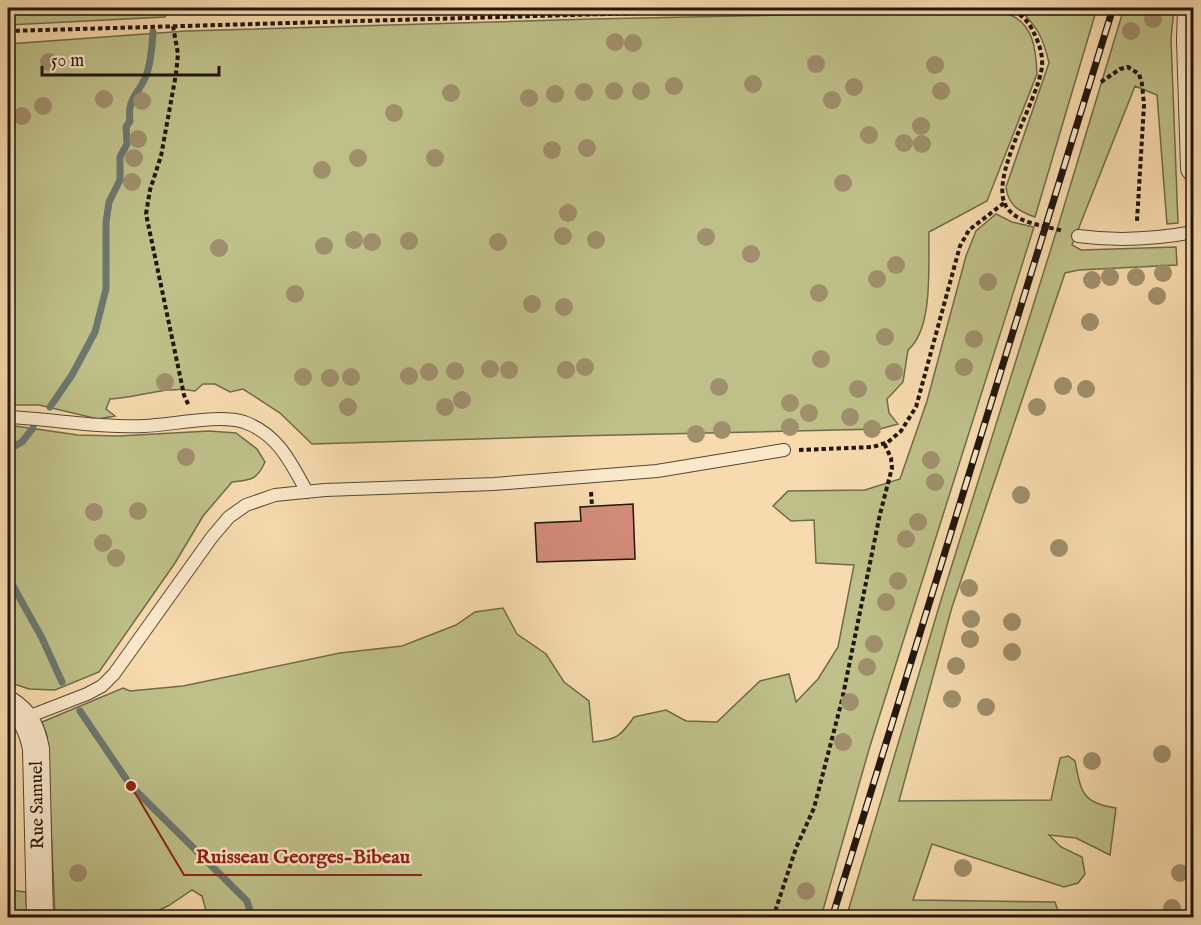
<svg xmlns="http://www.w3.org/2000/svg" width="1201" height="925" font-family="'IM FELL English',serif">
<style>
.green{fill:#bfc089;stroke:#706a4a;stroke-width:1.5}
.lines{fill:none;stroke-linecap:round;stroke-linejoin:round}
.stream{stroke:#6c786e;stroke-width:7}
.building{fill:#d38b79;stroke:#21150b;stroke-width:1.5}
.service-casing{stroke:#564634;stroke-width:14}
.minor-casing{stroke:#564634;stroke-width:28}
.path{stroke:#21150b;stroke-width:4;stroke-dasharray:4.5 3;stroke-linecap:butt}
.service{stroke:#fae8ca;stroke-width:12}
.minor{stroke:#fae8ca;stroke-width:26}
.rail-casing{stroke:#21150b;stroke-width:7}
.rail{stroke:#fae8ca;stroke-width:4.5;stroke-dasharray:14;stroke-linecap:butt}
.tree{fill:#a08f6d}
.labels{text-anchor:middle;dominant-baseline:central;stroke-width:4.5;stroke-linejoin:round;paint-order:stroke}
.street-label{font-size:18px;fill:#21150b;stroke:#fae8ca}
.leader{fill:none;stroke:#8f2418;stroke-width:2}
.callout-dot{fill:#8f2418;stroke:#fae8ca;stroke-width:2}
.callout-label{font-size:20px;text-anchor:middle;font-weight:bold;fill:#8f2418;stroke:#fae8ca;stroke-width:4.5;stroke-linejoin:round;paint-order:stroke}
</style>
<rect width="100%" height="100%" fill="#f7dbae"/>
<filter id="stains"><feTurbulence type="fractalNoise" baseFrequency=".00333" numOctaves="4"/><feColorMatrix values="0 0 0 0 .2 0 0 0 0 .09 0 0 0 0 .02 0 0 0 .5 -.17"/></filter>
<radialGradient id="worn" r=".72"><stop offset=".6" stop-color="#630" stop-opacity="0"/><stop offset="1" stop-color="#630" stop-opacity=".3"/></radialGradient>
<!-- green -->
<path class="green" d="M8 8H168L165 17 8 25Z
M1018 8H1097L1035 217C1018 211 1008 205 1006 187L1049 63C1043 37 1037 26 1018 8Z
M1124 8H1174L1171 39 1178 223 1167 224 1157 95 1135 86 1072 245 1081 250 1176 247 1177 265 1079 270 1065 273 952 607 899 801 1051 800 1060 758 1068 756 1075 761C1081 792 1082 803 1116 808L1110 855 1076 838 1049 835 1061 847 1082 857 1085 874 1078 883 1064 887 932 844 913 900 1055 902 1060 917 846 918 941 600 1059 223Z
M980 11C989 12 1000 11 1008 14 1034 23 1036 51 1037 74L987 201 929 232C928 264 934 328 908 350L903 382 887 399 889 413 898 424 880 429 574 436 312 444 280 413 243 389 230 392 215 384H203L195 391C167 385 138 398 110 399L106 409 115 416 98 419 39 405H8V44L186 31 591 19Z
M996 214 1012 222 1034 227 870 746 821 917 208 918 202 896 192 890 168 906 143 917H55L47 736 42 722 123 688 130 691 183 686 340 653 402 646 456 625 475 612 503 608 517 634 546 654 564 682 589 701 593 742C616 740 621 736 634 717L666 710 686 721 717 722 760 681 789 674 796 702 818 679 838 647 854 565 816 563 814 520 791 521 773 506 788 491 865 490 900 479 927 401 966 256 976 231Z
M8 425 78 435 119 436 209 431 236 433 257 449 265 462C257 480 251 480 232 482L203 516 175 563 99 672 55 690 29 689 8 682Z
M8 890 26 892 27 917H8Z"/>
<g class="lines">
<!-- stream -->
<path class="stream" d="M155 9V8
M50 407 72 375 95 332 106 289V222L109 202 120 180V157L127 144 126 127 130 121C127 98 138 95 146 76 151 63 152 47 153 32
M8 450 22 442 33 428
M8 577 42 638 62 682
M80 711 131 786 247 901 252 918"/>
</g>
<!-- building -->
<path class="building" d="M633 504 635 559 537 562 535 523 581 521 580 507Z"/>
<g class="lines">
<!-- service casing -->
<g class="service-casing">
<path id="service" d="M1078 236C1115 241 1156 239 1194 232
M8 417C53 419 98 428 144 426 172 425 218 414 244 422 278 434 291 463 307 492
M25 718 87 694 102 686 114 674 212 537 229 517 246 505 275 495 325 490 494 484 657 471 784 450"/>
</g>
<!-- minor casing -->
<g class="minor-casing">
<path id="minor" d="M1191 8 1190 40 1194 168
M8 704C26 715 32 729 36 749L40 918"/>
</g>
<!-- path -->
<path class="path" d="M1006 8C1018 11 1027 19 1033 31 1038 41 1043 53 1042 66 1039 100 985 182 1008 209 1020 224 1046 226 1063 231
M173 26 178 54 176 74 161 156 150 190 146 214 184 395 189 406
M8 31 817 8
M1101 82 1120 69 1128 67 1139 74 1142 84 1144 105 1137 221
M799 450 873 447 888 442 901 431 916 407 960 246 969 230 1004 203
M591 492 592 506
M773 918 796 848 814 808 842 700 880 514 892 468 891 458 884 443"/>
<!-- service -->
<use href="#service" class="service"/>
<!-- minor -->
<use href="#minor" class="minor"/>
<!-- rail casing -->
<g class="rail-casing">
<path id="rail" d="M832 918 1113 8"/>
</g>
<!-- rail -->
<use href="#rail" class="rail"/>
</g>
<!-- trees -->
<g class="tree">
<circle cx="1153" cy="19" r="9"/>
<circle cx="1131" cy="31" r="9"/>
<circle cx="615" cy="42" r="9"/>
<circle cx="633" cy="43" r="9"/>
<circle cx="49" cy="62" r="9"/>
<circle cx="816" cy="64" r="9"/>
<circle cx="935" cy="65" r="9"/>
<circle cx="753" cy="84" r="9"/>
<circle cx="674" cy="86" r="9"/>
<circle cx="854" cy="87" r="9"/>
<circle cx="614" cy="91" r="9"/>
<circle cx="641" cy="91" r="9"/>
<circle cx="941" cy="91" r="9"/>
<circle cx="584" cy="92" r="9"/>
<circle cx="451" cy="93" r="9"/>
<circle cx="555" cy="94" r="9"/>
<circle cx="529" cy="98" r="9"/>
<circle cx="104" cy="99" r="9"/>
<circle cx="832" cy="100" r="9"/>
<circle cx="142" cy="101" r="9"/>
<circle cx="43" cy="106" r="9"/>
<circle cx="394" cy="113" r="9"/>
<circle cx="22" cy="116" r="9"/>
<circle cx="921" cy="126" r="9"/>
<circle cx="869" cy="135" r="9"/>
<circle cx="138" cy="139" r="9"/>
<circle cx="904" cy="143" r="9"/>
<circle cx="922" cy="144" r="9"/>
<circle cx="587" cy="148" r="9"/>
<circle cx="552" cy="150" r="9"/>
<circle cx="134" cy="158" r="9"/>
<circle cx="358" cy="158" r="9"/>
<circle cx="435" cy="158" r="9"/>
<circle cx="322" cy="170" r="9"/>
<circle cx="132" cy="182" r="9"/>
<circle cx="843" cy="183" r="9"/>
<circle cx="568" cy="213" r="9"/>
<circle cx="563" cy="236" r="9"/>
<circle cx="706" cy="237" r="9"/>
<circle cx="354" cy="240" r="9"/>
<circle cx="596" cy="240" r="9"/>
<circle cx="409" cy="241" r="9"/>
<circle cx="372" cy="242" r="9"/>
<circle cx="498" cy="242" r="9"/>
<circle cx="324" cy="246" r="9"/>
<circle cx="219" cy="248" r="9"/>
<circle cx="751" cy="254" r="9"/>
<circle cx="896" cy="265" r="9"/>
<circle cx="1163" cy="273" r="9"/>
<circle cx="1110" cy="277" r="9"/>
<circle cx="1136" cy="277" r="9"/>
<circle cx="877" cy="279" r="9"/>
<circle cx="1092" cy="280" r="9"/>
<circle cx="988" cy="282" r="9"/>
<circle cx="819" cy="293" r="9"/>
<circle cx="295" cy="294" r="9"/>
<circle cx="1157" cy="296" r="9"/>
<circle cx="532" cy="304" r="9"/>
<circle cx="564" cy="307" r="9"/>
<circle cx="1090" cy="322" r="9"/>
<circle cx="885" cy="337" r="9"/>
<circle cx="974" cy="339" r="9"/>
<circle cx="821" cy="359" r="9"/>
<circle cx="585" cy="367" r="9"/>
<circle cx="964" cy="367" r="9"/>
<circle cx="490" cy="369" r="9"/>
<circle cx="509" cy="370" r="9"/>
<circle cx="566" cy="370" r="9"/>
<circle cx="455" cy="371" r="9"/>
<circle cx="429" cy="372" r="9"/>
<circle cx="894" cy="372" r="9"/>
<circle cx="409" cy="376" r="9"/>
<circle cx="303" cy="377" r="9"/>
<circle cx="351" cy="377" r="9"/>
<circle cx="330" cy="378" r="9"/>
<circle cx="165" cy="382" r="9"/>
<circle cx="1063" cy="386" r="9"/>
<circle cx="719" cy="387" r="9"/>
<circle cx="858" cy="389" r="9"/>
<circle cx="1086" cy="389" r="9"/>
<circle cx="462" cy="400" r="9"/>
<circle cx="790" cy="403" r="9"/>
<circle cx="348" cy="407" r="9"/>
<circle cx="445" cy="407" r="9"/>
<circle cx="1037" cy="407" r="9"/>
<circle cx="809" cy="413" r="9"/>
<circle cx="850" cy="417" r="9"/>
<circle cx="790" cy="427" r="9"/>
<circle cx="872" cy="429" r="9"/>
<circle cx="722" cy="430" r="9"/>
<circle cx="696" cy="434" r="9"/>
<circle cx="186" cy="457" r="9"/>
<circle cx="931" cy="460" r="9"/>
<circle cx="935" cy="482" r="9"/>
<circle cx="1021" cy="495" r="9"/>
<circle cx="138" cy="511" r="9"/>
<circle cx="94" cy="512" r="9"/>
<circle cx="918" cy="522" r="9"/>
<circle cx="906" cy="539" r="9"/>
<circle cx="103" cy="543" r="9"/>
<circle cx="1059" cy="548" r="9"/>
<circle cx="116" cy="558" r="9"/>
<circle cx="898" cy="581" r="9"/>
<circle cx="969" cy="588" r="9"/>
<circle cx="886" cy="602" r="9"/>
<circle cx="971" cy="619" r="9"/>
<circle cx="1012" cy="622" r="9"/>
<circle cx="970" cy="639" r="9"/>
<circle cx="874" cy="644" r="9"/>
<circle cx="1012" cy="652" r="9"/>
<circle cx="956" cy="666" r="9"/>
<circle cx="867" cy="667" r="9"/>
<circle cx="952" cy="699" r="9"/>
<circle cx="850" cy="702" r="9"/>
<circle cx="986" cy="707" r="9"/>
<circle cx="843" cy="742" r="9"/>
<circle cx="1162" cy="754" r="9"/>
<circle cx="1092" cy="761" r="9"/>
<circle cx="963" cy="868" r="9"/>
<circle cx="78" cy="873" r="9"/>
<circle cx="1180" cy="873" r="9"/>
<circle cx="806" cy="891" r="9"/>
<circle cx="1172" cy="908" r="9"/>
</g>
<g class="labels">
<!-- street labels -->
<g class="street-label">
<text transform="translate(38 805) rotate(-91)">Rue Samuel</text>
</g>
</g>
<!-- callouts -->
<path class="leader" d="M131 786L184 875H422"/>
<circle class="callout-dot" cx="131" cy="786" r="6"/>
<g class="callout-label">
<text x="303" y="863">Ruisseau Georges-Bibeau</text>
</g>
<!-- margin -->
<rect width="1201" height="925" fill="none" stroke="#f7dbae" stroke-width="30"/>
<rect x="9" y="9" width="1183" height="907" fill="none" stroke="#21150b" stroke-width="3"/>
<rect x="15" y="15" width="1171" height="895" fill="none" stroke="#21150b" stroke-width="1.5"/>
<!-- scale -->
<path d="M42 66v9h177v-9" fill="none" stroke="#21150b" stroke-width="3"/>
<text x="51" y="66" font-size="18" fill="#21150b" stroke="#fae8ca" stroke-width="4.5" paint-order="stroke">50 m</text>
<rect width="100%" height="100%" filter="url(#stains)"/>
<rect width="100%" height="100%" fill="url(#worn)"/>
</svg>
